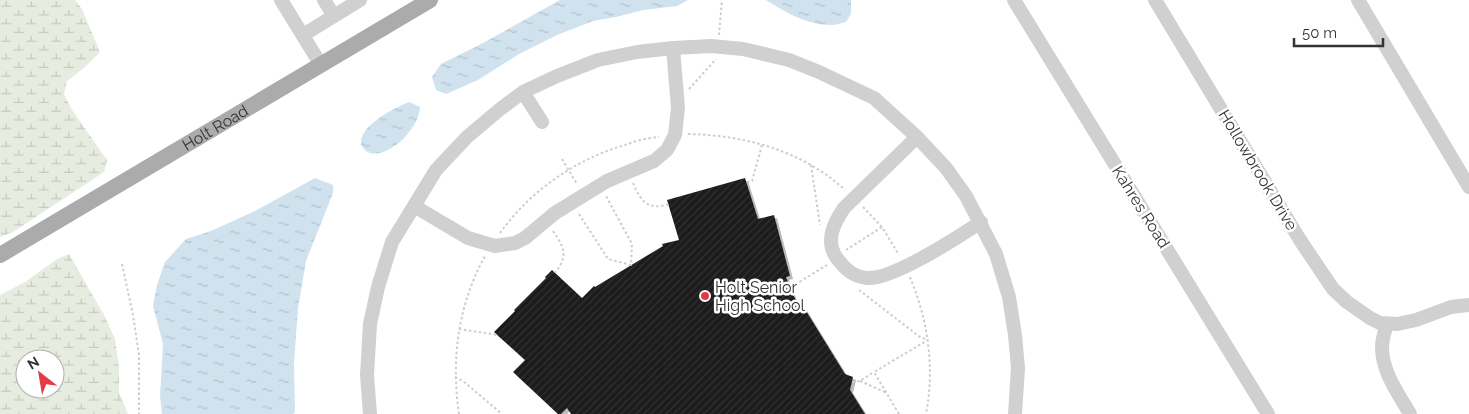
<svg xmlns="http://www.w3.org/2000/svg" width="1469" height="414" font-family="Raleway,sans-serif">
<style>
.wetland{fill:url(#wetland-marsh);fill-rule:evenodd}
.water{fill:url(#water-ripples)}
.building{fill:url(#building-hatch);filter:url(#shadow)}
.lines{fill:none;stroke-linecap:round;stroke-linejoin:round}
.path{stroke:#cdcdcd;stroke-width:2;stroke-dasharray:2.5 2.5;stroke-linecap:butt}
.minor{stroke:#d0d0d0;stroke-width:14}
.major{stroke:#ababab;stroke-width:16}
.poi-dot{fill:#e63946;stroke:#fff;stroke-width:2}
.labels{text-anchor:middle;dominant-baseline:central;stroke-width:5;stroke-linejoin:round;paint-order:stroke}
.street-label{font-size:16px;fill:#333;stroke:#fff}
.poi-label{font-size:16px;fill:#333;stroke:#fff;text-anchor:start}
</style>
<defs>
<pattern id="wetland-marsh" width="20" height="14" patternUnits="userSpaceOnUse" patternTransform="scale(1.25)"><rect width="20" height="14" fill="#e6ecdf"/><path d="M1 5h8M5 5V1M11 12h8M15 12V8" fill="none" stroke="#c6cbc0"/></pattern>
<pattern id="water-ripples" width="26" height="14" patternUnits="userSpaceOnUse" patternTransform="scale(1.25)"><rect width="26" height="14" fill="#cfe2ee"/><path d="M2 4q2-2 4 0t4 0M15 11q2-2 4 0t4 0" fill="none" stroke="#b2c2cd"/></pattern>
<pattern id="building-hatch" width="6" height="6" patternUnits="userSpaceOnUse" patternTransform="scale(1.25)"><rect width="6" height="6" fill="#1a1a1a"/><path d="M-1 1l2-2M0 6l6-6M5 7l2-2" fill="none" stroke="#333"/></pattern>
<filter id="shadow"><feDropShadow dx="3" dy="3" stdDeviation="0" flood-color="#0004"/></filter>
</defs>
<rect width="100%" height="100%" fill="#fff"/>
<!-- wetland -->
<path class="wetland" d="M0 0H75L82 9 100 52 84 68 67 81 64 94 72 110 107 160 104 172 13 232 0 237Z
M69 254 104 315 115 339 119 368V392L128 414H0V295L25 282 57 259ZM25 359H55V389H25Z"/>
<!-- water -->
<path class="water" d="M560 0H688L677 6 643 10 616 17 593 21 557 35 519 54 478 80 446 94 436 90 432 77 441 64 483 43Z
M766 0H851V14L846 22C841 23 835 25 831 25 807 25 785 12 766 0Z
M409 102 420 107C419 117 415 125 409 132 402 143 379 160 366 151 364 149 363 147 361 145 361 142 361 139 362 137 368 121 395 108 409 102Z
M315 178 333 185V193L306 261 298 308 294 363 295 412 293 414H162L160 396 163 344 153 306 157 285 165 262 186 239 211 231 255 211Z"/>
<!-- building -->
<path class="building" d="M745 178 758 219 774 215 790 276 786 277 793 295 801 308 803 306 845 374 853 377 850 390 865 414H571L567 408 561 414H558L513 372 525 360 494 332 515 311 514 310 546 278 545 277 552 270 582 298 594 286 595 287 663 246 662 244 679 240 667 200Z"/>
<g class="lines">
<!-- path -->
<path class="path" d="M719 35 722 0
M689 89 716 59
M688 134C745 135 803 151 845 190
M562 159 577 184
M811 165 820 225
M747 182 752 181 762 145
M633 183C641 201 647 211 669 204
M863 207 882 227 899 255
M579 214 608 259 631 265 632 244 606 196
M553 231C565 248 568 256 555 273
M500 233C530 191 576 159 625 145 635 141 647 138 659 137
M846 250 882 227
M122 264 133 315 139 355V414
M910 277C928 321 935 367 926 414
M791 287 827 265
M859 290 920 337 928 340
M459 329 498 335
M455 377 463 381 502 414
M860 381 885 392
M852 382 860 381 874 372
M459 414C451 359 458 305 485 256
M899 414 874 372 928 340"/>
<!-- minor -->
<path class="minor" d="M281 0 321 65
M324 0 334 16
M1014 0 1268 414
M1155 0 1300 240 1333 289 1347 302 1370 318 1380 323 1397 324 1416 320 1451 307 1469 305
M1358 0 1469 187
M303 35 360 0
M523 92 542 122
M917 137 844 208C834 223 825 240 836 257 844 268 853 277 867 278 893 280 958 237 981 222
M414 206 468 238 495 246 515 243 525 238 555 213 607 181 654 161 667 150 675 135 678 108 673 48
M1387 324C1385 331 1382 339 1382 347 1382 372 1398 393 1410 414
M370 414 367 375 370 324 378 287 392 242 436 170 467 137 499 110 523 92 557 76 598 60 637 52 673 48 711 46 743 49 789 60 819 72 874 98 917 137 946 168 966 196 996 254 1009 297 1015 335 1018 368 1015 414"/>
<!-- major -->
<path class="major" id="s1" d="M0 255 430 0"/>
</g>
<!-- markers -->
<circle class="poi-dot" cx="705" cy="296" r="5"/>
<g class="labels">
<!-- street labels -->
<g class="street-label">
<text stroke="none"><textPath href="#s1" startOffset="250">Holt Road</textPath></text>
<text transform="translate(1258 170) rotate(59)">Hollowbrook Drive</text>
<text transform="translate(1141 207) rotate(58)">Kahres Road</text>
</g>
<!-- poi labels -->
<g class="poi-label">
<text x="715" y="287">Holt Senior<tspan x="715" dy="18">High School</tspan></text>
</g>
</g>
<!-- north arrow -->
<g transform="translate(40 374) rotate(329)"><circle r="24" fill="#ffffff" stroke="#adadad"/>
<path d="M0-4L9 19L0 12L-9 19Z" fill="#e63946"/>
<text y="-8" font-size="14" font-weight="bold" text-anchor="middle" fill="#333333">N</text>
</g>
<!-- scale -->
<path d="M1294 38v8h89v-8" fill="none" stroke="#333333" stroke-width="2.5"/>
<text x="1302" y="38" font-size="15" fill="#333333" stroke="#ffffff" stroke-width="4" paint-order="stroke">50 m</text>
</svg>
